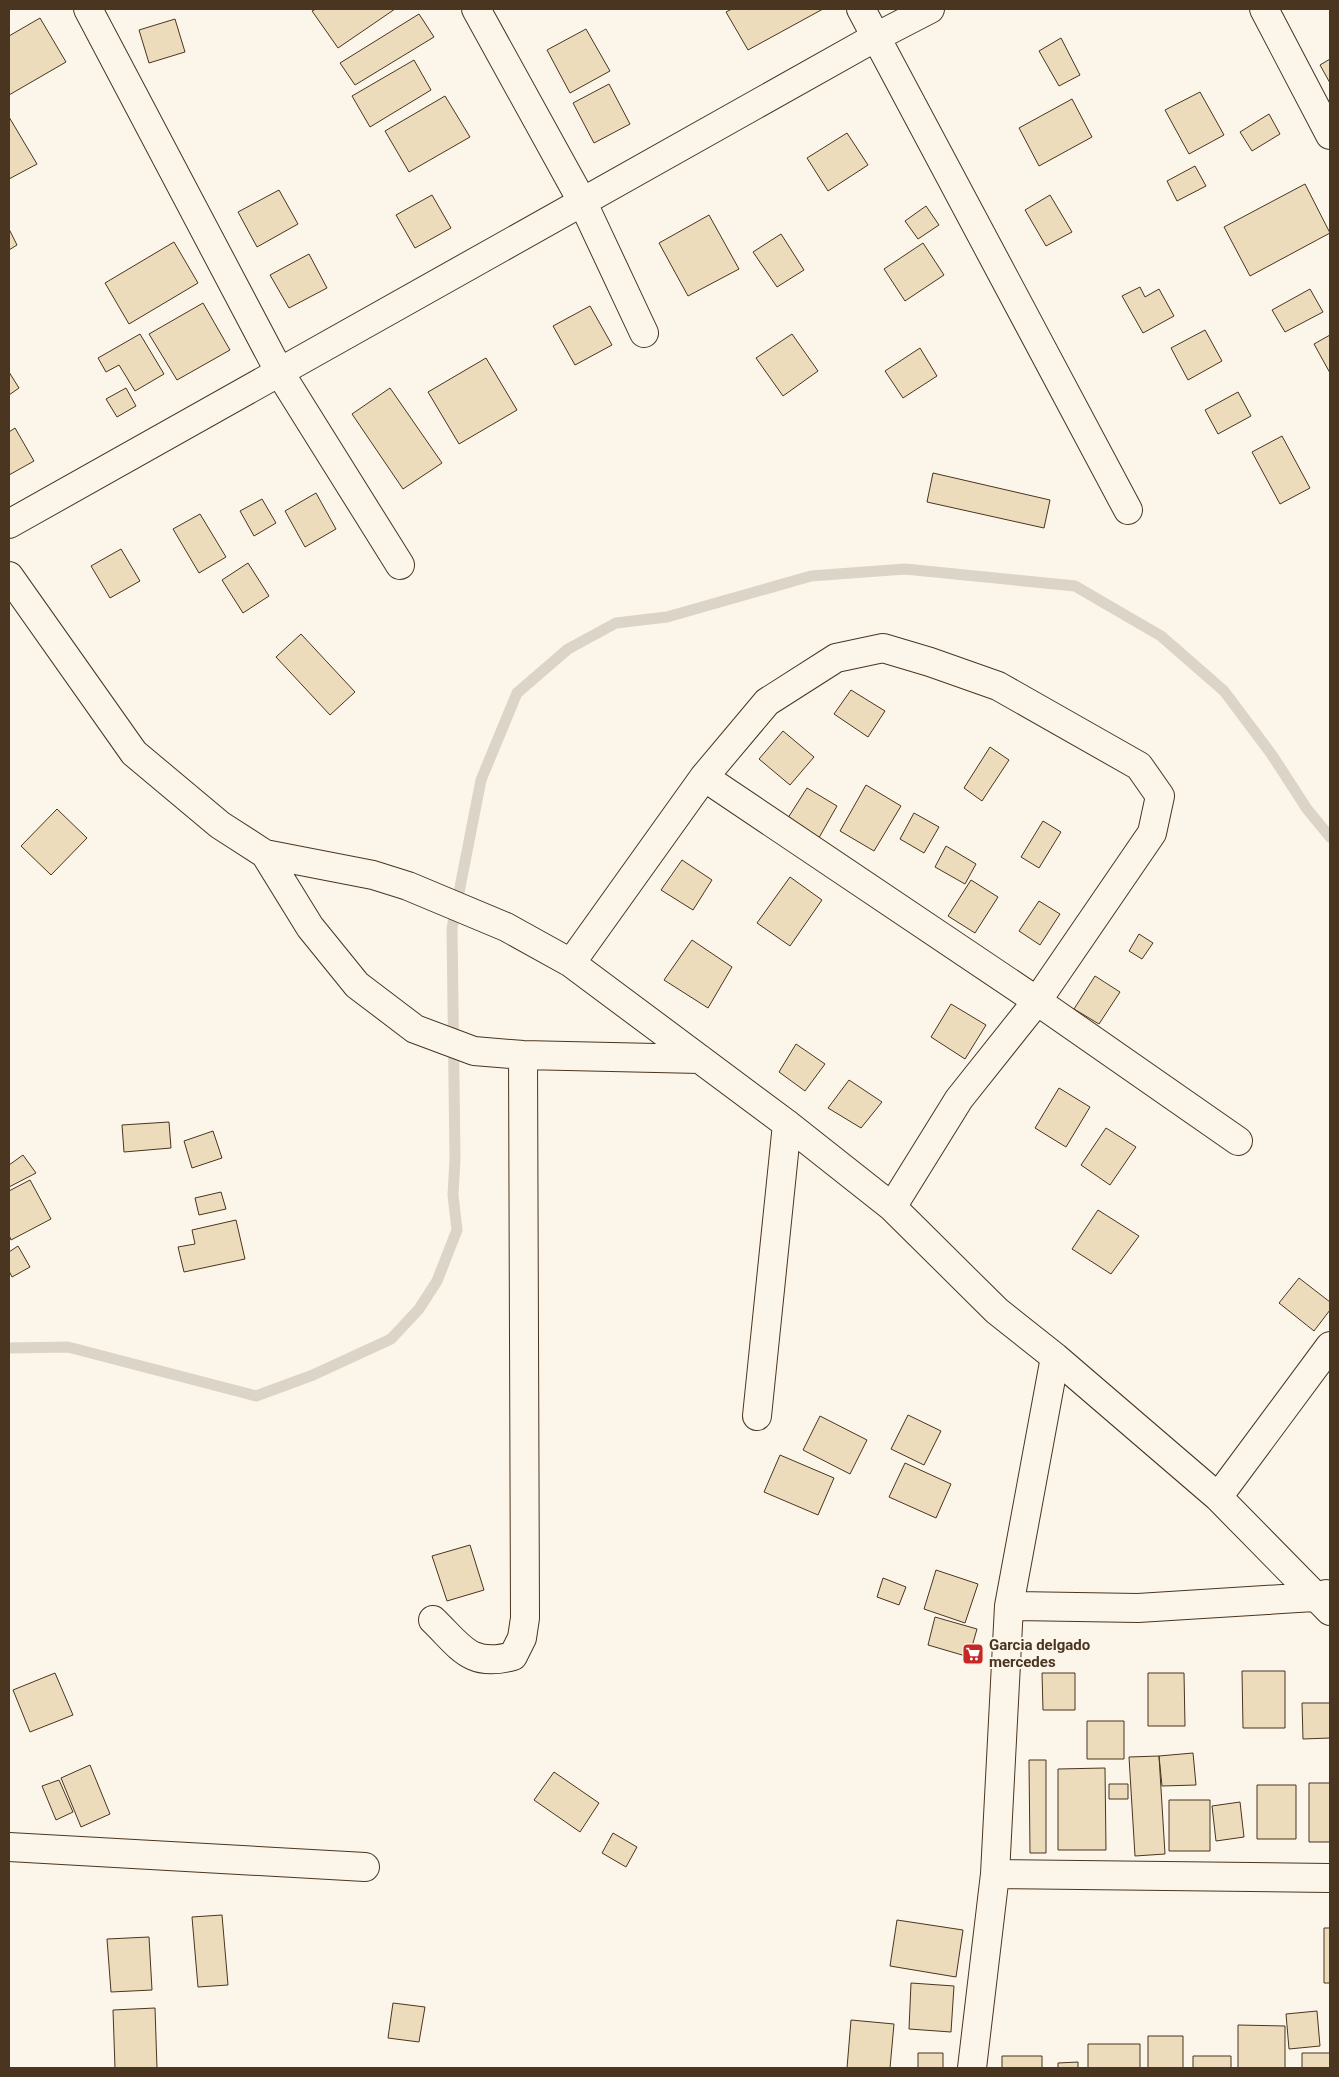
<svg xmlns="http://www.w3.org/2000/svg" width="1339" height="2077" font-family="Roboto,sans-serif">
<style>
.lines{fill:none;stroke-linecap:round;stroke-linejoin:round}
.stream{stroke:#dcd4c6;stroke-width:11}
.building{fill:#ecdcbc;stroke:#4a3520}
.minor-casing{stroke:#4a3520;stroke-width:30}
.minor{stroke:#fbf6e9;stroke-width:28}
.labels{text-anchor:middle;dominant-baseline:central;stroke-width:4;stroke-linejoin:round;paint-order:stroke}
.poi-label{font-size:15px;font-weight:bold;fill:#4a3520;stroke:#fbf6e9;text-anchor:start}
</style>
<rect width="100%" height="100%" fill="#fbf6e9"/>
<g class="lines">
<!-- stream -->
<path class="stream" d="M9 1348 68 1347 256 1396 313 1375 391 1339 419 1309 437 1281 457 1230 453 1195 455 1159 452 928 481 780 517 693 568 649 616 623 667 617 811 576 905 569 1075 586 1161 636 1224 691 1272 755 1307 809 1330 837"/>
</g>
<!-- building -->
<path class="building" d="M316 9H395L338 48 312 11Z
M732 9H823L748 50 726 12Z
M419 14 434 37 355 85 340 63Z
M40 18 66 62 9 95V36Z
M175 19 185 52 149 63 139 30Z
M586 29 610 71 570 93 547 50Z
M1061 38 1080 75 1059 86 1039 51Z
M1330 59V83L1320 65Z
M414 60 431 90 370 127 352 96Z
M609 84 630 124 594 143 573 103Z
M1200 92 1224 135 1189 154 1165 110Z
M445 96 470 137 409 172 385 131Z
M1072 99 1092 137 1039 166 1019 128Z
M1269 114 1280 134 1252 151 1240 132Z
M9 117 37 164 9 179Z
M847 133 868 165 828 191 807 158Z
M1195 166 1206 186 1177 201 1167 181Z
M1305 184 1330 233 1250 276 1224 227Z
M279 190 298 224 257 247 238 212Z
M432 195 451 228 415 248 396 215Z
M1050 195 1072 232 1046 246 1025 210Z
M926 206 939 225 918 239 905 221Z
M709 215 739 269 688 296 659 243Z
M9 229 17 245 9 250Z
M781 234 804 270 777 287 753 252Z
M174 242 198 283 129 324 105 283Z
M923 243 944 275 905 301 884 269Z
M309 254 327 288 289 308 270 275Z
M1140 287 1145 297 1159 289 1174 316 1143 333 1122 296Z
M1310 289 1323 312 1285 332 1272 310Z
M203 303 230 350 177 380 149 334Z
M590 306 612 345 575 365 553 326Z
M1205 330 1222 361 1188 380 1171 348Z
M140 334 164 374 135 391 119 365 106 372 98 358Z
M792 334 818 371 783 396 756 358Z
M1330 335V373L1314 344Z
M920 348 937 376 903 398 885 371Z
M486 358 517 410 459 444 428 392Z
M9 372 19 388 9 395Z
M126 388 136 406 117 417 106 399Z
M390 388 442 463 403 489 352 414Z
M1238 392 1251 416 1218 434 1205 410Z
M15 428 34 461 9 475V432Z
M1282 436 1310 488 1280 504 1252 452Z
M933 473 1050 500 1044 528 927 502Z
M316 493 336 529 305 547 285 511Z
M262 499 276 523 254 536 240 511Z
M200 514 226 557 199 573 173 529Z
M121 549 140 581 110 598 91 566Z
M248 563 269 596 243 613 222 580Z
M301 634 355 692 330 715 276 657Z
M851 690 885 711 868 737 834 714Z
M783 731 814 757 790 785 759 759Z
M990 747 1009 760 982 801 964 788Z
M866 785 901 806 874 851 840 831Z
M807 788 837 806 816 843 786 821Z
M57 809 87 838 51 875 21 846Z
M914 813 939 827 924 853 900 839Z
M1043 821 1061 832 1039 868 1021 857Z
M946 846 976 864 965 884 935 867Z
M682 860 712 880 693 910 661 890Z
M790 877 822 900 790 946 757 923Z
M971 880 998 897 975 933 948 916Z
M1039 901 1060 914 1040 945 1019 931Z
M1139 934 1153 943 1142 959 1129 951Z
M692 940 732 967 708 1008 664 980Z
M1095 976 1120 992 1099 1024 1074 1009Z
M951 1004 986 1025 965 1059 931 1037Z
M796 1044 825 1064 805 1091 779 1072Z
M849 1080 882 1102 861 1128 828 1108Z
M1059 1088 1090 1107 1066 1147 1035 1128Z
M169 1122 171 1148 124 1152 122 1125Z
M1106 1128 1136 1147 1110 1185 1081 1165Z
M213 1131 222 1158 192 1168 184 1141Z
M23 1155 36 1173 9 1187V1165Z
M30 1180 51 1219 11 1240 9 1235V1191Z
M221 1192 226 1209 199 1215 195 1198Z
M1098 1210 1139 1236 1111 1274 1072 1249Z
M236 1220 245 1259 184 1272 178 1247 195 1244 192 1230Z
M18 1246 30 1267 12 1277 9 1271V1252Z
M1299 1278 1330 1302V1310L1314 1331 1279 1303Z
M908 1415 941 1431 924 1465 891 1449Z
M820 1416 867 1440 850 1474 803 1450Z
M780 1455 834 1478 818 1515 764 1492Z
M905 1463 951 1484 936 1518 889 1497Z
M470 1545 484 1590 447 1601 432 1556Z
M936 1570 978 1584 965 1623 924 1609Z
M883 1578 906 1587 899 1605 877 1597Z
M935 1617 977 1629 969 1657 928 1645Z
M1242 1671H1285V1728H1243Z
M55 1673 73 1715 30 1732 13 1690Z
M1042 1673H1075V1710H1043Z
M1148 1673H1184L1185 1726H1148Z
M1302 1703H1330V1738L1303 1739Z
M1087 1721H1124V1759H1087Z
M1193 1753 1196 1785 1162 1786 1159 1756Z
M1159 1756 1165 1854 1135 1856 1129 1757Z
M1029 1760H1046V1853H1030Z
M90 1765 110 1814 81 1827 61 1778Z
M1105 1768 1106 1850H1058V1769Z
M554 1772 599 1803 580 1832 534 1800Z
M59 1780 73 1812 56 1820 42 1786Z
M1309 1783H1330V1842H1309Z
M1109 1784H1128V1799H1109Z
M1257 1785H1296V1839H1257Z
M1169 1800H1210V1851H1169Z
M1240 1802 1244 1837 1216 1841 1212 1806Z
M613 1833 637 1847 626 1867 602 1853Z
M222 1915 228 1985 198 1987 192 1917Z
M897 1920 963 1930 956 1977 890 1966Z
M1324 1928H1330V1983H1324Z
M149 1937 152 1990 111 1992 107 1939Z
M911 1983 954 1986 951 2032 909 2029Z
M393 2003 425 2007 419 2042 388 2038Z
M155 2008 157 2068H115L113 2010Z
M1317 2011 1320 2046 1289 2049 1286 2014Z
M851 2020 894 2024 890 2068H847Z
M1238 2025 1285 2026V2068H1238Z
M1148 2036H1183V2068H1148Z
M1088 2044H1140V2068H1088Z
M918 2053H943V2068H918Z
M1302 2053H1330V2068H1302Z
M1002 2056H1042V2068H1002Z
M1193 2056H1231V2068H1193Z
M1078 2062V2068H1058V2063Z"/>
<g class="lines">
<!-- minor casing -->
<g class="minor-casing">
<path id="minor" d="M88 9 280 373 400 565
M476 9 583 203 644 333
M861 9 1128 510
M1264 9 1330 135
M9 524 876 37 930 9
M9 576 134 753 220 825 265 854 373 875 408 886 506 927 571 963 787 1124 892 1207 997 1311 1055 1357 1218 1497 1330 1611
M265 854 310 927 357 985 415 1029 474 1051 523 1055 700 1059
M571 963 704 777
M892 1207 959 1099 1037 1001 704 777 767 702 836 658 883 648 930 662 998 686 1139 766 1160 796 1152 833 1037 1001 1238 1141
M757 1416 787 1124
M1218 1497 1330 1346
M1009 1606 1138 1608 1314 1597 1326 1594
M433 1620C461 1647 470 1668 513 1656L522 1638 525 1618 523 1055
M9 1847 365 1867
M995 1874 1330 1878
M972 2068 995 1874 1009 1606 1055 1357"/>
</g>
<!-- minor -->
<use href="#minor" class="minor"/>
</g>
<!-- icons -->
<defs>
<g id="supermarket-square" transform="scale(1.125)"><rect x="-9" y="-9" width="18" height="18" rx="4" fill="#c62828" stroke="#fbf6e9"/><path d="M-6-5.5h2.5l.6 2H6L4.5 2H-2.5L-4.4-4H-6ZM-1.5 3.2a1.3 1.3 0 1 0 .1 0ZM3 3.2a1.3 1.3 0 1 0 .1 0Z" fill="#fff"/></g>
</defs>
<g fill-rule="evenodd">
<use href="#supermarket-square" x="973" y="1654"/>
</g>
<g class="labels">
<!-- poi labels -->
<g class="poi-label">
<text x="989" y="1645">Garcia delgado<tspan x="989" dy="17">mercedes</tspan></text>
</g>
</g>
<!-- border -->
<rect width="1339" height="2077" fill="none" stroke="#4a3520" stroke-width="20"/>
</svg>
